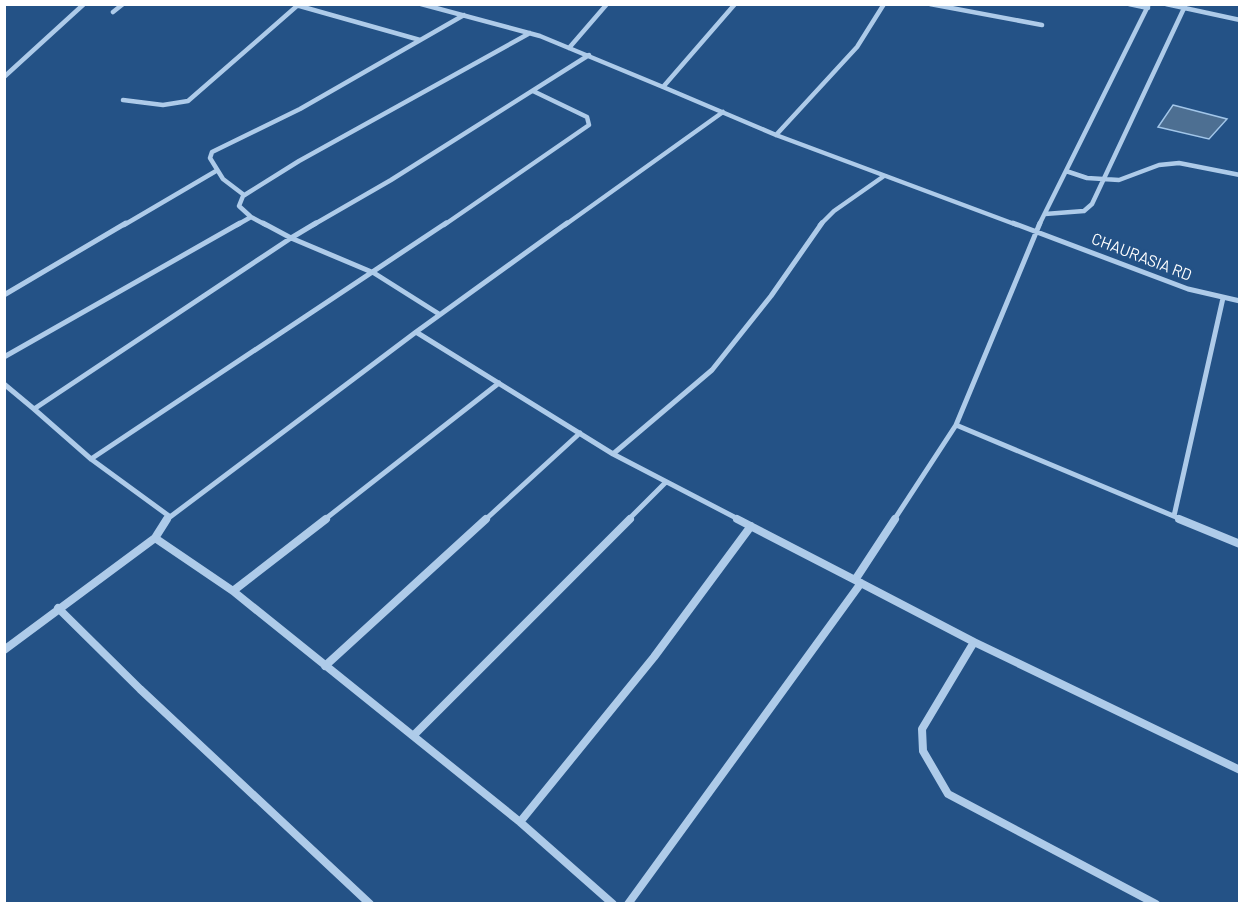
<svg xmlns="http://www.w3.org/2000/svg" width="1244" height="908" font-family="Barlow,sans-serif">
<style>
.water{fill:#4d6f92;stroke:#a2c6e9;stroke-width:1.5}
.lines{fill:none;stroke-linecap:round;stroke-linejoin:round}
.street-far2{stroke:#aecbe9;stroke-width:4.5}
.street-far1{stroke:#aecbe9;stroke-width:5}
.street{stroke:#aecbe9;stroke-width:8}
.labels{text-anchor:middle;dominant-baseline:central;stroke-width:6;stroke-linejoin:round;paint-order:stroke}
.street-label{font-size:16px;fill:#fff;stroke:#245286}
</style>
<rect width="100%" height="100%" fill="#245286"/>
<!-- water -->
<path class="water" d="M1173 105 1227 119 1209 139 1158 127Z"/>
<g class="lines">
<!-- street-far2 -->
<path class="street-far2" d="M421 4 540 36 663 87
M735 4 663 87 776 135 1017 225
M930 4 1042 25
M1129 4 1148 8
M1166 4 1240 20
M296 5 420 40
M113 12 123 4
M569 48 607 4
M4 77 84 4
M123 100 163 105 188 101 298 5
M776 135 857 47 884 4
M1066 171 1087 178 1119 180 1159 165 1179 163 1240 175
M244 195 223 179 210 158 212 152 300 109 464 15
M1045 214 1084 211 1092 204 1186 4
M124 225 216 171
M237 225 251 217
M266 225 251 217 239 206 243 196 299 161 530 33
M313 225 391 180 589 55
M444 225 589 125 587 117 533 91
M565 225 723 112
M820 225 834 211 884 176
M1039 225 1149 4"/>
<!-- street-far1 -->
<path class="street-far1" d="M263 223 291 238 316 223
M1013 223 1188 289 1240 301
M4 295 126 223
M416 332 567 223
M4 357 240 223
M4 384 34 409
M956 425 1040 223
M613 454 712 370 771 296 822 223
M91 459 446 223
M169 516 91 459 34 409 291 238 374 273 439 314
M1174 516 1223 298
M166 520 416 332 613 454 740 520
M324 520 499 383
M485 520 580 433
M628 520 666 482
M894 520 956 425 1183 520"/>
<!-- street -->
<path class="street" d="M737 519 855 580
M895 519 855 580 974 642
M1179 519 1240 544
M155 538 233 591 520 822 613 904
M233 591 326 519
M58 608 140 689 370 904
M4 650 155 538 167 519
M325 666 486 519
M413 736 630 519
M520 822 654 657 751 526
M628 904 861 583
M1156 904 948 794 923 751 922 729 974 642 1240 770"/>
</g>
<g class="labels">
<!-- street labels -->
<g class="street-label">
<text transform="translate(1142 256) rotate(21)">CHAURASIA RD</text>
</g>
</g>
<!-- border -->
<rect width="1244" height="908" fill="none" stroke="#ffffff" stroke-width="12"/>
</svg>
